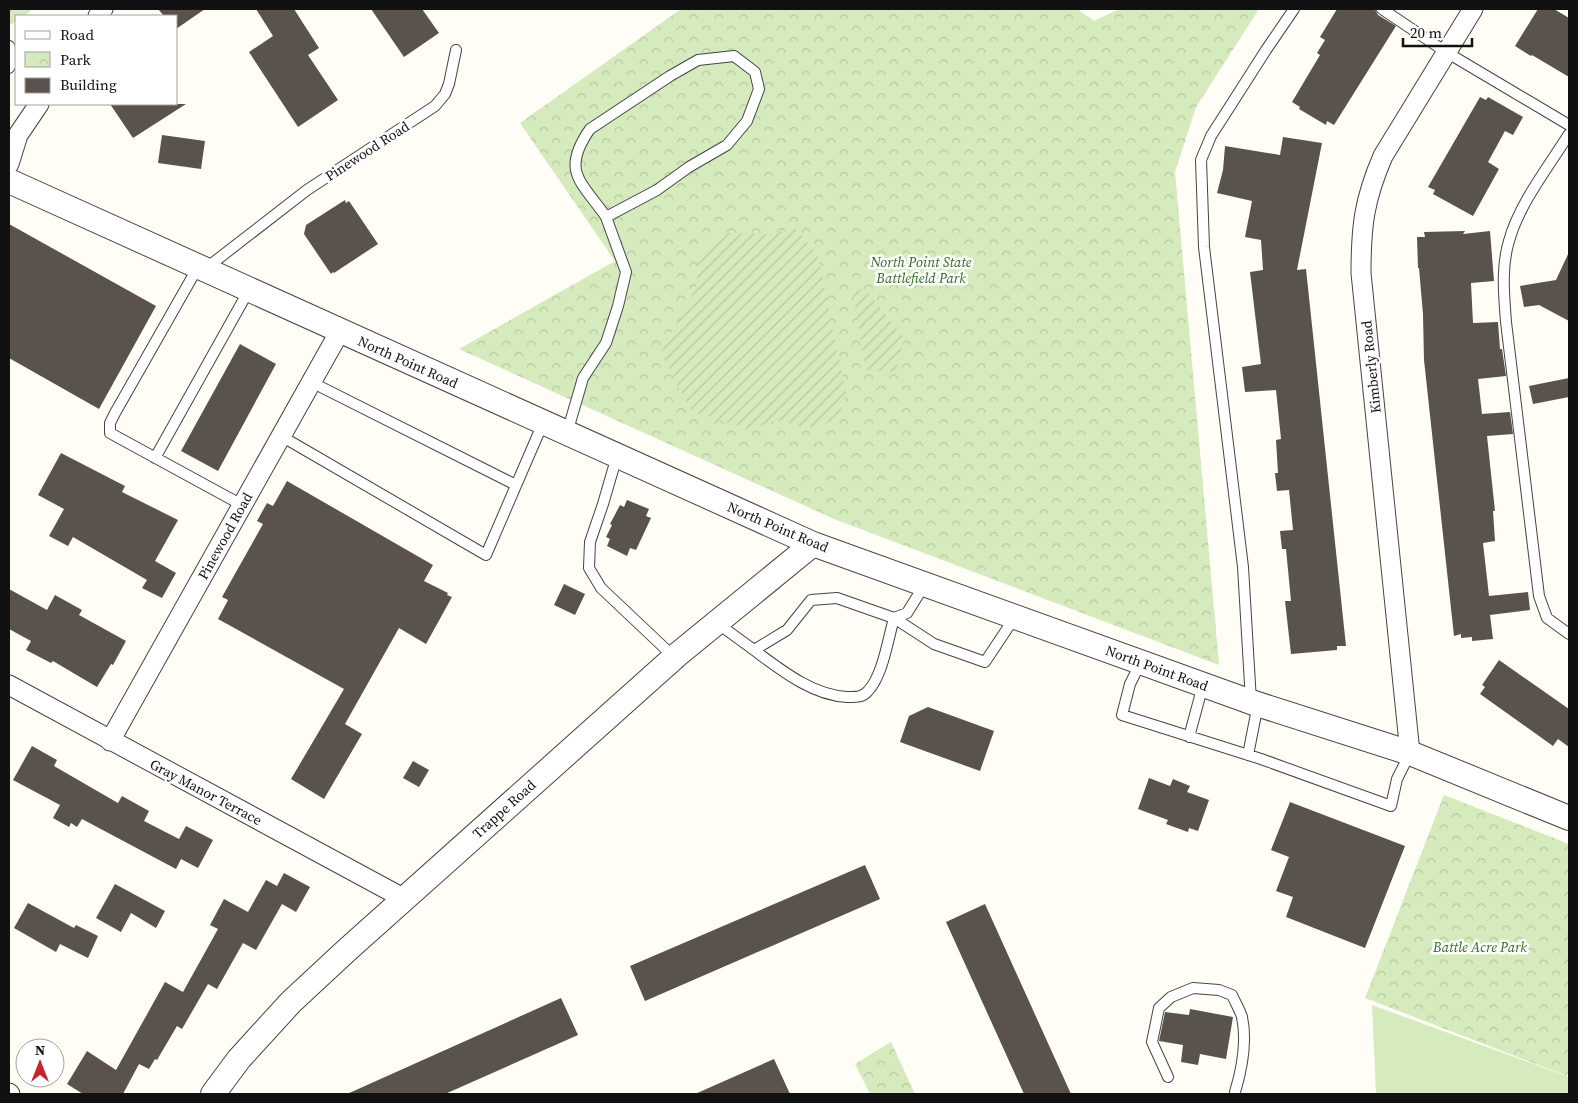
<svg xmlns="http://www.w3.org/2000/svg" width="1578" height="1103" font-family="'Source Serif 4',serif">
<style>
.grass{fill:#d5ebbd}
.park{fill:url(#park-crowns)}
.garden{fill:url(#garden-furrows)}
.building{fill:#5a524d}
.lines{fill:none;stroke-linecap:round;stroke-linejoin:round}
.service-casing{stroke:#444;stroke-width:12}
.minor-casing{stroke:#444;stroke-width:21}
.tertiary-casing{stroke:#444;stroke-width:26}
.service{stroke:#fff;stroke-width:10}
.minor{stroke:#fff;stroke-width:19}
.tertiary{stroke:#fff;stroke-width:24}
.labels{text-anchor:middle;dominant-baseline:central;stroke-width:5;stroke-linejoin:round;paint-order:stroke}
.street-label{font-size:14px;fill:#111;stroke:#fff}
.park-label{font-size:14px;font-style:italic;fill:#2f6b1f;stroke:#fff}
</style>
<defs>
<pattern id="park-crowns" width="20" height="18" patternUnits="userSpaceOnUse" patternTransform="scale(1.25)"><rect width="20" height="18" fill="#d5ebbd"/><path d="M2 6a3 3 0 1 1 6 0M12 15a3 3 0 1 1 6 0" fill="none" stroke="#b6c8a1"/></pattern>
<pattern id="garden-furrows" width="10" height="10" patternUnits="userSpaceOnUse" patternTransform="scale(1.25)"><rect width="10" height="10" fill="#d5ebbd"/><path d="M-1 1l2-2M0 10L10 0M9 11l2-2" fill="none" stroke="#b6c8a1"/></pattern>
</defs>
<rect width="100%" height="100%" fill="#fffdf5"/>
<!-- grass -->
<path class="grass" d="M9 9H32L25 16H16V22L9 25Z
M1372 1005 1569 1077V1094H1376Z"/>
<!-- park -->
<path class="park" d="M681 9H1077L1094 21 1119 9H1259L1196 107 1175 172 1219 665 834 519 459 349 615 261 520 123Z
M1444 795 1569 844V1069L1567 1076 1365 998Z
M891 1042 915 1094H870L855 1064Z"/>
<!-- garden -->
<path class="garden" d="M796 229 818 256 846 393 838 420 806 428 777 420 751 430 691 411 661 353 696 288 699 256 721 233 766 234Z
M854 289 866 290 904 338 896 372 866 370 854 300Z"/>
<!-- building -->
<path class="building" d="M158 9H205L176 29V16H164Z
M256 9H294L319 48 308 55 338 100 298 127 249 52 273 36Z
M371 9H422L439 33 404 57Z
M1337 9H1375L1378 15 1396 26 1334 125 1327 121 1326 125 1299 109 1300 107 1292 102 1320 55 1317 53 1325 40 1320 37Z
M1538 9H1554L1569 18V77L1532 55 1531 56 1515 46Z
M1480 97 1486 100 1488 97 1523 117 1513 135 1505 131 1488 162 1499 169 1473 216 1433 194 1435 190 1428 187Z
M110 104H186L133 138Z
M162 135 205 141 201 169 158 163Z
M1283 137 1322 143 1297 270 1306 269 1346 646H1337V650L1291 654 1285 601H1291L1286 549H1282L1280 531 1293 530 1289 490 1277 491 1275 473H1278L1276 440 1281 439 1276 390 1245 392 1242 367 1261 364 1250 272 1263 270 1261 240 1245 237 1252 201 1217 193 1223 170 1225 146 1280 155Z
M345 200 346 203 349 201 378 244 334 273 333 272 331 274 304 234 306 225Z
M9 224 156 306 99 409 9 358Z
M1465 231 1463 234 1490 231 1494 281 1471 283 1473 323 1498 322 1500 349H1502L1506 376 1478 379 1482 414 1510 412 1513 434 1487 436 1495 511H1493L1495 541 1483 543 1489 596 1528 592 1530 610 1490 615 1493 639 1472 641V637L1461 638V634L1454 636 1424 360 1423 314 1419 268H1418L1417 237H1425L1424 232Z
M1569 252V321L1539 305 1524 307 1520 286 1556 280Z
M240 344 276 364 218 471 181 451Z
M1569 378V397L1533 404 1529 386Z
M61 453 125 486 122 492 178 520 155 561 176 573 162 598 142 588 147 580 73 537 68 546 49 536 64 509 38 495Z
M287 481 433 565 424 581 448 593 447 595 452 597 426 644 399 628 345 724 362 734 324 799 291 779 344 689 218 619 228 600 222 597 263 524 257 521 267 503 273 506Z
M627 500 649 509 646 516 651 518 636 550 630 548 627 556 607 546 610 539 606 537 612 525 610 524 620 505 624 507Z
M564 584 585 594 575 615 554 605Z
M9 589 47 610 55 595 82 610 79 615 126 641 113 665 111 664 97 687 53 661 51 663 26 650 31 641 9 629Z
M1499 660 1569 709V747L1558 739 1553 746 1480 694 1485 687 1482 685Z
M928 707 994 731 980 771 900 742 909 716Z
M32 746 57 760 54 766 118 803 122 796 149 811 144 821 179 839 186 826 213 840 198 868 181 859 176 869 82 819 77 827 71 823 69 827 53 818 60 805 13 780Z
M413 761 429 770 419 787 403 778Z
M1149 778 1170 786 1173 779 1190 786 1187 792 1209 800 1198 831 1189 828 1188 832 1166 824 1168 820 1138 809Z
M1290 802 1405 846 1365 948 1286 917 1293 897 1276 891 1289 857 1271 850Z
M865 865 880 899 645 1001 630 966Z
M284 873 310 887 296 912 282 904 256 950 243 943 217 989 208 984 182 1029 177 1026 157 1060 155 1059 149 1069 139 1064 123 1094H83L67 1084 87 1051 116 1070 165 982 183 992 218 929 210 925 224 899 248 912 266 880 277 886Z
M115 884 165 911 156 928 131 913 121 932 96 918Z
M28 903 74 928 76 925 98 936 88 958 60 944 56 952 14 928Z
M985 904 1071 1094H1024L946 922Z
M561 998 578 1035 445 1094H347Z
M1190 1009 1233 1017 1226 1059 1200 1054 1198 1065 1181 1062 1183 1045 1159 1041 1165 1012 1189 1015Z
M774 1059 790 1094H695Z"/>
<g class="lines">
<!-- service casing -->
<g class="service-casing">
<path id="service" d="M1382 9 1446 52 1569 125
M9 46 14 53 12 63 9 68
M1569 134C1549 166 1519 204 1509 241 1501 267 1504 295 1506 322L1539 596 1547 618 1569 634
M198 267 115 413 110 423V433L242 505
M205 269 307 190 435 106 445 94 449 84 456 50
M311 382 516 485
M567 433 583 378 606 343 618 306 626 272 606 217 657 190 689 167 727 145 747 121 759 89 755 72 734 56 698 60 670 76 590 129C560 172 582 182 606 217
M281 436 486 555 543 423
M617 456 603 504 590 542 589 568 601 588 674 657
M155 458 249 290
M717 623 754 650 787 630 811 600 837 598 894 618 907 613 925 584
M754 650C781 670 812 695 847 697 855 697 862 698 868 691 883 675 888 639 894 618L934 644 985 662 1015 617
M1141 662 1130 684 1122 715 1261 759 1391 806 1397 779 1410 753
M1251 701 1243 567 1204 247 1201 160 1211 136 1266 50 1294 9
M1189 737 1203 685
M1248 755 1258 704
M1168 1077 1152 1042 1159 1008 1171 997 1193 988 1219 990 1232 995C1235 1002 1240 1010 1242 1017 1247 1041 1242 1069 1235 1092"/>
</g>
<!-- minor casing -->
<g class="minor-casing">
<path id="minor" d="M98 16 103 9
M9 164 18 135 39 104
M9 685 403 898
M110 741 340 331
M1410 753 1361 273C1361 226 1364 200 1383 156L1473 9
M9 1093 10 1094"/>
</g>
<!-- tertiary casing -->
<g class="tertiary-casing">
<path id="tertiary" d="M9 181 813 544 1251 702 1410 753 1569 818
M213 1094 239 1059 291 1002 347 950 677 655 813 544"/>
</g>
<!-- service -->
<use href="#service" class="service"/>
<!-- minor -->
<use href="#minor" class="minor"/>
<!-- tertiary -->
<use href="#tertiary" class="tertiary"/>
</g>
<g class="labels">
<!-- street labels -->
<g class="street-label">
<text transform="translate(367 151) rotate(-33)">Pinewood Road</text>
<text transform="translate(408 362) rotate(24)">North Point Road</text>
<text transform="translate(1371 367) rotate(-96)">Kimberly Road</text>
<text transform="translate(778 527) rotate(23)">North Point Road</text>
<text transform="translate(225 536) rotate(-61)">Pinewood Road</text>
<text transform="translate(1157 668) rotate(20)">North Point Road</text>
<text transform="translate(206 792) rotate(28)">Gray Manor Terrace</text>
<text transform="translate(504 809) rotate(-42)">Trappe Road</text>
</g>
<!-- park labels -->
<g class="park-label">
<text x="921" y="262">North Point State<tspan x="921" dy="16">Battlefield Park</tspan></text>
<text x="1480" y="947">Battle Acre Park</text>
</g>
</g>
<!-- border -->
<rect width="1578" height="1103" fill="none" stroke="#111111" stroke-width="20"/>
<!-- legend -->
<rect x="15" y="15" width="162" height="90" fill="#ffffff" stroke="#a0a0a0"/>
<rect x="25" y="31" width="25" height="8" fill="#ffffff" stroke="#a0a0a0"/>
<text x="60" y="40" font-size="15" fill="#111111">Road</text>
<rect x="25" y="52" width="25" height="15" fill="url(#park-crowns)" stroke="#a0a0a0"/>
<text x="60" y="65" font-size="15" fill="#111111">Park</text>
<rect x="25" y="78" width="25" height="15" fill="#5a524d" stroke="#a0a0a0"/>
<text x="60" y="90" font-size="15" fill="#111111">Building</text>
<!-- north arrow -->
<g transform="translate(40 1063)"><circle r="24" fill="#ffffff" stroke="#a0a0a0"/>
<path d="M0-4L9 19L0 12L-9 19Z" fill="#c4262e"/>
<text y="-8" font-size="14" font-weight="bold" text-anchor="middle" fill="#111111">N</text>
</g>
<!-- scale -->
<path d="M1403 38v8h69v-8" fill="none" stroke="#111111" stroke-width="2.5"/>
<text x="1410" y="38" font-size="15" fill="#111111" stroke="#ffffff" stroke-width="4" paint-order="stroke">20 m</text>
</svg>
